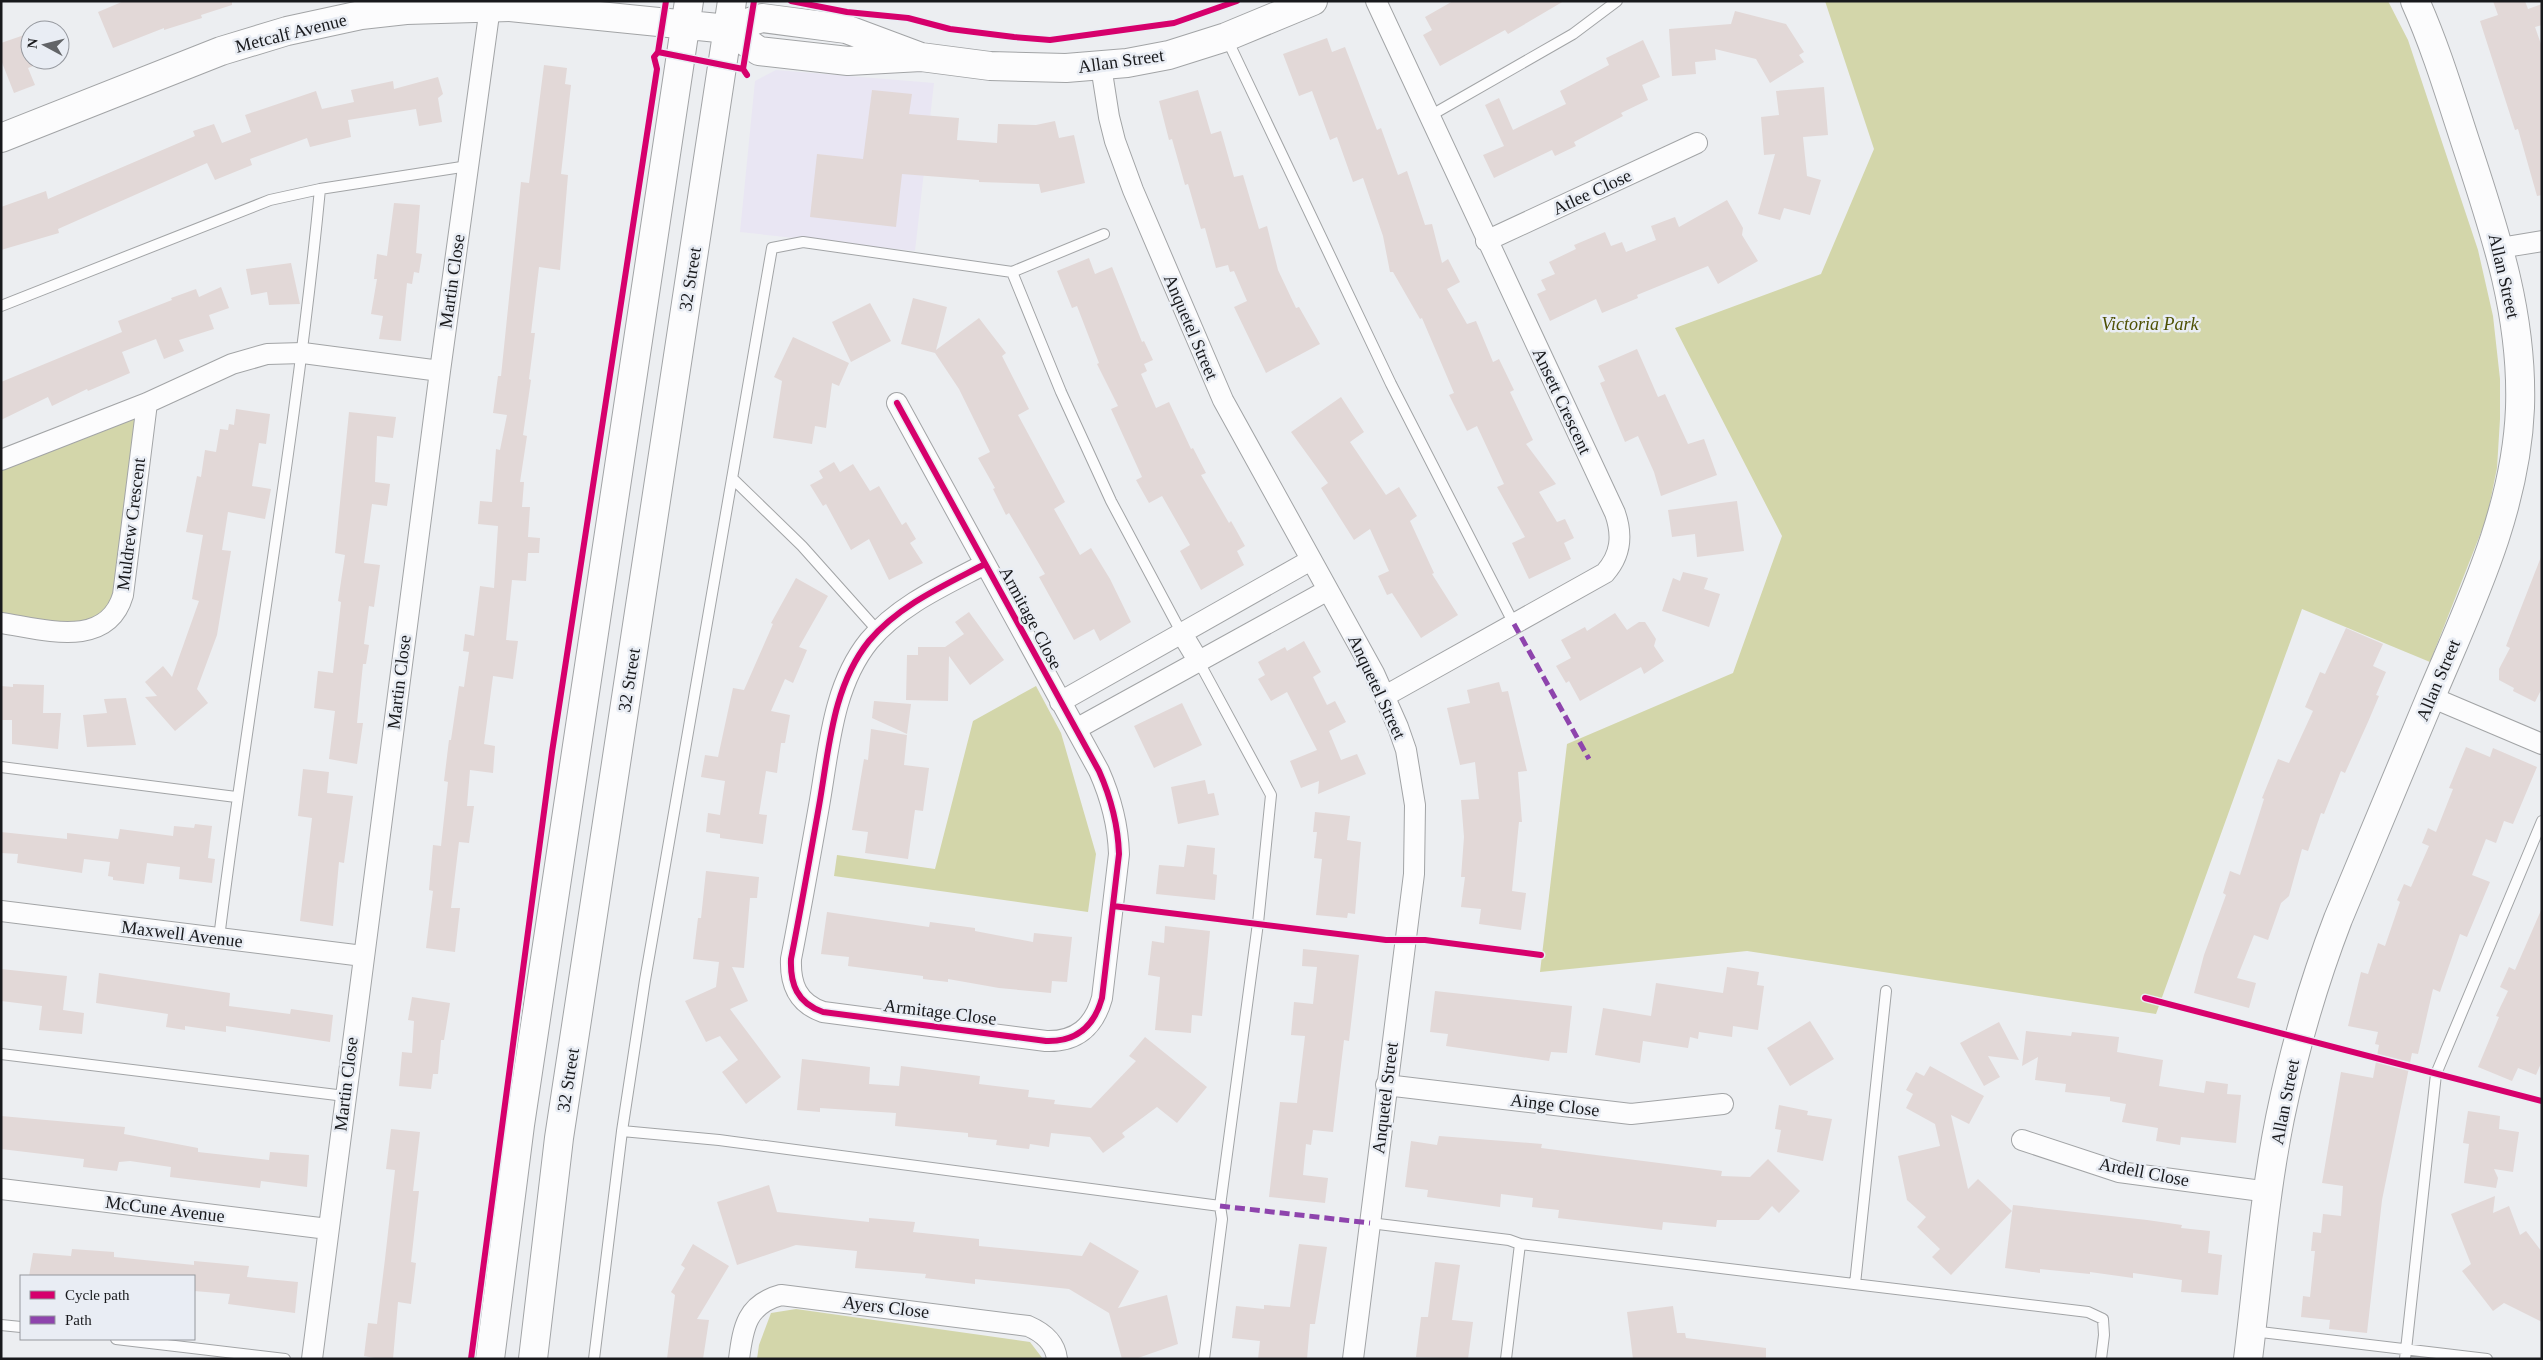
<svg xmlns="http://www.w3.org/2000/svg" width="2543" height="1360" font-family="Georgia,serif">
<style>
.commercial{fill:#e9e6f3}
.green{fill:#d3d6aa}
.building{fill:#e2d8d7}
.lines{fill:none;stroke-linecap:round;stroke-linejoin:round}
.lane-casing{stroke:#a2a4a6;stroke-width:12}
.street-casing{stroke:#a2a4a6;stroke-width:22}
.secondary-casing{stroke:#a2a4a6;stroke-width:30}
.lane{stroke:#fcfcfd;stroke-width:10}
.street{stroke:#fcfcfd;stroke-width:20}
.secondary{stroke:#fcfcfd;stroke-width:28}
.quiet{stroke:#8e44ad;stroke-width:5;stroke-dasharray:10 5;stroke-linecap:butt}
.cycleway-casing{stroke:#e9edf4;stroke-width:9}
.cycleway{stroke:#d6006c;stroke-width:6}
.labels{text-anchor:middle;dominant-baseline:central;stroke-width:5;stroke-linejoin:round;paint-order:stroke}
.street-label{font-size:18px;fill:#18191c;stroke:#e9edf4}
.park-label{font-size:18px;font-style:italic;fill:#4e5003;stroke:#e9edf4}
</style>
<rect width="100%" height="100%" fill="#eceef1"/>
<!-- commercial -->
<path class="commercial" d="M776 70 934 83 915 251 740 232 755 81Z"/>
<!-- green -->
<path class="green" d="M1825 1H2388L2408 40 2478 250 2493 316 2500 379V419L2497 468 2487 517 2430 662 2302 609 2156 1014 1747 951 1540 972 1567 744 1733 673 1782 536 1675 328 1821 274 1874 149Z
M147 403 123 595 101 626 1 623V460Z
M1036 686 1061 733 1096 854 1088 912 834 876 837 855 935 869 973 721Z
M796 1309 1030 1342 1043 1359H757L759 1345 771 1313Z"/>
<!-- building -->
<path class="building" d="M124 1H232V5L201 15 202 18 164 30V28L113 48 98 12Z
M1453 1H1564L1508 34 1505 30 1440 66 1423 35 1432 30 1425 17Z
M2493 1H2525L2528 9 2542 4V25L2535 27 2542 47V195L2537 196 2518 129 2515 130 2480 21 2498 15Z
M1735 11 1786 24 1804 52 1799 55 1804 62 1770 83 1756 59 1715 49 1716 60 1695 62 1696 74 1672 76 1669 29 1731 24Z
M30 33V60H48L28 68 35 85 14 93 1 60V43Z
M1327 38 1332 52 1345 47 1377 130 1381 128 1398 175 1407 171 1425 225 1432 224 1442 263 1448 259 1460 282 1447 289 1467 324 1476 321 1493 362 1499 359 1514 390 1510 392 1533 440 1526 444 1556 484 1539 492 1557 522 1565 519 1574 538 1564 543 1571 559 1529 579 1512 543 1525 537 1497 487 1504 484 1477 426 1467 431 1449 395 1454 393 1422 318 1420 319 1393 272H1390L1383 236 1363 178 1353 182 1337 137 1330 140 1312 91 1299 96 1283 54Z
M1643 40 1660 77 1642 85 1648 100 1621 113 1623 116 1574 142 1576 146 1555 156 1552 150 1494 178 1483 155 1504 146 1485 105 1499 98 1513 130 1566 104 1560 91 1609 65 1606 58Z
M544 65 567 68 565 84 571 85 561 174 568 175 560 270 539 267 531 333H535L529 379 531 380 523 435 527 436 520 482H524L522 507H530L528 537 540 538 539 553H528L526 581 512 580 506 640 518 641 513 679 493 676 484 744 495 746 493 773 470 770 467 806H474L469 843 459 842 451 908H460L455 952 426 948 433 891 429 890 433 845 441 846 448 782 444 781 449 740H451L459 686 464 687 469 652 463 651 465 634 474 636 480 586 494 588 498 526 478 524 480 501 492 502 496 449 500 450 507 415 493 413 498 376H501L521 182 529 183Z
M438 77 443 94 438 98 442 122 419 126 416 109 348 120 351 137 310 147 307 138 250 159 252 165 215 180 207 163 58 229 59 233 1 250V207L46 191 48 199 195 136 193 131 214 124 222 143 251 132 245 115 316 91 322 109 354 102 351 90 393 81 394 89Z
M1824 87 1828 135 1803 137 1807 176 1821 180 1810 215 1784 208 1780 220 1758 214 1775 154 1764 155 1761 117 1779 115 1776 91Z
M872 90 912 94 909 114 959 118 957 140 997 143 998 124 1036 125 1055 121 1059 138 1074 135 1085 183 1041 193 1039 184 979 182V180L902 174 896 227 810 217 817 154 863 159Z
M1198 90 1211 134 1221 131 1234 177 1243 175 1259 229 1267 226 1278 270 1296 308 1299 307 1320 344 1266 373 1234 307 1247 301 1234 271 1230 272 1228 265 1216 268 1205 228 1201 229 1188 184 1185 185 1172 139 1169 140 1159 101Z
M1727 200 1743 228 1742 235 1758 261 1718 284 1708 266 1637 295 1638 298 1602 313 1596 299 1550 321 1537 294 1546 290 1541 280 1555 274 1549 262 1576 249 1574 245 1605 232 1611 246 1622 242 1626 252 1656 240 1651 226 1675 217 1679 227Z
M394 203 420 205 416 253 422 254 419 273 414 272 412 284 407 283 401 341 379 339 383 316 371 314 377 279H374L377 254 387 256Z
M1089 258 1095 274 1112 267 1142 342 1144 341 1153 360 1144 364 1147 371 1141 374 1156 408 1169 402 1191 449 1193 448 1206 473 1201 475 1229 523 1231 521 1245 546 1237 551 1244 565 1201 590 1180 551 1190 545 1162 496 1149 503 1136 480 1142 477 1111 409 1118 406 1097 364 1099 363 1077 306 1072 308 1057 271Z
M291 263 300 304 269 305 267 292 251 295 246 269Z
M221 287 229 308 209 315 214 329 179 340 184 351 164 359 156 339 122 352 130 373 88 391 87 389 52 406 48 397 1 420V382L122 332 118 321 172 300 171 298 196 289 199 297Z
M913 298 947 307 936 350 979 318 1006 353 1002 356 1029 409 1018 415 1065 502 1054 509 1080 555 1091 548 1110 579 1131 622 1100 641 1094 629 1074 640 1039 577 1045 574 1009 513 1006 515 993 489 995 488 978 458 990 452 959 389 935 353 901 344Z
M870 303 891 341 851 362 832 322Z
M793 337 849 363 839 386 832 383 826 428 815 426 812 444 773 438 782 381 774 377Z
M1637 349 1658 397 1665 394 1688 444 1704 439 1717 475 1661 496 1654 472 1638 436 1625 442 1600 383 1605 381 1598 366Z
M1341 397 1364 432 1350 442 1386 495 1399 487 1417 516 1410 521 1434 573 1432 574 1458 615 1421 638 1392 593 1387 595 1378 576 1389 571 1370 529 1354 540 1321 488 1328 483 1291 432Z
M236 409 270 414 266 444 259 443 252 486 271 489 265 519 228 512 222 550 231 551 217 635 197 689 208 703 175 731 145 697 157 696 145 682 163 666 172 677 199 601 192 599 203 535 186 532 197 476 201 477 205 450 216 452 220 429 228 430 229 424 234 425Z
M349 412 396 417 393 438 377 436 375 482 390 484 387 506 372 504 364 563 380 565 374 607 369 606 364 644 369 645 366 664H363L357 723H363L357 764 329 759 335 711 314 708 318 671 333 673 341 602 338 601 345 555 335 553Z
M834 462 840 472 853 464 870 491 879 486 902 525 906 522 916 539 910 543 923 563 889 580 869 539 851 550 826 504 823 506 810 485 823 478 819 471Z
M1737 501 1744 551 1697 557 1695 534 1672 537 1668 510Z
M2541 557 2542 688 2535 702 2513 691 2514 688 2499 680V669L2510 648 2506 646Z
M1683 572 1708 578 1704 589 1720 594 1709 627 1662 611 1673 578 1680 581Z
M796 578 828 596 799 647 807 650 793 683 785 679 771 711 790 715 785 743H781L777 773 766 771 759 814 767 815 763 844 720 838V834L706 832 708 813 720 815 725 781 701 777 705 755 718 757 733 688 744 690 773 624 771 623Z
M969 612 1004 660 970 685 949 656 948 701 906 700 907 655H918V647H945L964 634 955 622Z
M1615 613 1627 630 1639 622H1645L1656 639 1654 646 1664 661 1644 674 1641 667 1580 701 1569 681 1566 683 1556 666 1571 658 1561 640 1585 627 1587 631Z
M2346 628 2383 644 2373 666 2386 672 2376 695 2379 696 2368 722 2345 773 2341 771 2324 814 2321 813 2308 851 2302 849 2289 896 2281 903 2268 940 2254 935 2237 978 2256 983 2249 1008 2194 993 2204 955 2226 895 2223 893 2230 871 2240 875 2264 799 2262 798 2278 759 2289 763 2313 711 2305 707 2320 672 2325 674Z
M1304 641 1321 672 1313 677 1327 705 1335 701 1346 722 1329 731 1341 760 1357 754 1366 774 1318 794 1319 781 1301 788 1290 761 1317 750 1287 692 1271 701 1258 679 1265 675 1258 662 1285 647 1287 651Z
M1499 682 1502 692 1508 691 1527 771 1518 772 1522 822H1519L1512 891 1526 893 1521 930 1479 924 1481 909 1461 907 1465 877H1461L1464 837 1461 800 1479 799 1475 762 1460 765 1447 708 1470 703 1467 690Z
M13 684 44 685 43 713H61L58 749 12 744V720H1V686L13 687Z
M126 698 136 745 87 747 83 715 107 713 104 699Z
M874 701 911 704 907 734 872 718Z
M1182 703 1202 745 1154 768 1134 726Z
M871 729 907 735 904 765 929 768 923 811 915 810 908 859 865 853 868 832 852 830 864 759 868 760Z
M2466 747 2490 757 2493 748 2537 767 2513 824 2504 821 2496 843 2486 839 2472 875 2490 882 2467 937 2460 934 2440 992 2433 989 2418 1054 2412 1053 2382 1200 2367 1333 2329 1329 2330 1320 2301 1317 2303 1296 2310 1297 2315 1251H2311L2313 1232 2321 1233 2323 1214 2341 1216 2343 1186 2322 1183 2341 1072 2373 1078 2379 1045 2375 1044 2378 1032 2348 1026 2361 972 2368 974 2378 943 2385 946 2400 902 2397 900 2404 884 2411 887 2429 846 2422 843 2428 828 2436 832 2453 789 2449 788Z
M303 769 329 772 327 793 353 796 344 863 339 862 333 926 300 921 312 818 298 816Z
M1205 780 1208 794 1214 793 1219 815 1178 824 1171 787Z
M1315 812 1350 816 1347 840 1361 842 1355 914 1348 913 1347 918 1316 915 1322 859 1314 858 1317 832H1313Z
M195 824 212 826 208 858 215 859 212 883 179 879 180 867 147 863 144 884 113 880V877L108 876 110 862 84 859 82 873 17 863 18 854 1 853V832L67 839V833L118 839 120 829 173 836 174 826 194 828Z
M1187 845 1215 848 1213 874 1217 875 1215 900 1156 894 1159 865 1184 867Z
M706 871 759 877 757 898H750L744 968 732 967 748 1001 730 1009 781 1077 746 1104 722 1072 738 1060 720 1036 706 1042 685 1001 716 987 719 962 693 959 698 918H701Z
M2542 908V1061L2536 1075 2518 1068 2512 1081 2478 1067 2499 1017 2496 1016 2508 991 2500 987 2509 967 2515 970Z
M827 912 929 927 930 922 975 928V931L1033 942 1034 933 1072 937 1067 982 1052 981 1051 993 999 988 948 979V982L923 979V976L848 966 849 957 821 954Z
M1165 926 1210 931 1202 1016 1192 1015 1191 1033 1155 1030 1160 977 1148 975 1152 941 1164 943Z
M1303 949 1359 955 1349 1041 1344 1040 1333 1132 1313 1130 1311 1145 1306 1144 1303 1175 1328 1178 1325 1203 1269 1197 1280 1102 1297 1103 1305 1036 1291 1035 1294 1002 1313 1004 1317 967 1302 966Z
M1727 967 1759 972 1757 985 1764 986 1758 1030 1733 1026 1732 1037 1699 1032 1698 1039 1690 1037 1688 1048 1643 1041 1640 1063 1595 1055 1603 1008 1651 1016 1656 983 1723 993Z
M1 969 67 976 63 1010 84 1013 82 1034 39 1030 42 1006 1 1001Z
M99 973 230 993 229 1006 290 1014 291 1009 333 1015 330 1042 226 1026V1032L185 1026V1030L166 1027 168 1014 96 1003Z
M1435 991 1572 1006 1567 1053 1551 1052 1549 1061 1446 1046 1448 1034 1430 1032Z
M412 997 450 1003 444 1040H441L438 1074H433L431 1089 399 1086 402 1052 412 1053 414 1021 408 1020Z
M1810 1021 1834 1059 1790 1086 1767 1048Z
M1999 1022 2019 1060 1988 1056 2000 1077 1984 1086 1960 1043Z
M2026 1031 2071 1036 2072 1032 2119 1037 2117 1052 2163 1060 2159 1086 2204 1093 2206 1081 2228 1084 2227 1094 2241 1095 2236 1143 2181 1137 2180 1145 2156 1141 2158 1128 2122 1122 2126 1104 2110 1101V1097L2065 1092 2066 1084 2035 1080 2038 1057 2022 1066Z
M1145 1037 1207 1087 1177 1123 1157 1107 1122 1133 1125 1137 1103 1153 1090 1137 1051 1133 1049 1147 1030 1144 1029 1149 996 1145 997 1140 968 1137V1133L895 1126 896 1113 820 1108V1112L797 1110 802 1059 870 1067 869 1084 899 1086 901 1066 980 1076 979 1084 1029 1090 1028 1097 1055 1100 1054 1104 1091 1108 1136 1061 1129 1056Z
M1930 1066 1984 1096 1969 1124 1951 1115 1968 1189 1978 1179 2012 1211 1951 1275 1932 1257 1940 1249 1917 1227 1926 1217 1907 1200 1898 1156 1940 1146 1935 1124 1906 1108 1913 1094 1906 1090 1916 1072 1924 1076Z
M1779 1105 1808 1111 1807 1115 1832 1119 1823 1161 1777 1152 1781 1130 1775 1129Z
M2468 1111 2500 1116 2499 1129 2519 1132 2513 1172 2494 1169 2498 1178 2496 1188 2464 1183 2469 1144 2463 1143Z
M1 1116 125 1127 124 1134 198 1148V1152L269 1160 270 1152 309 1155 307 1187 261 1181 260 1188 170 1177 171 1167 130 1161 119 1162 117 1171 83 1167 84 1159 1 1149Z
M391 1129 420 1132 413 1191H419L411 1262 416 1263 411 1304 398 1302 393 1359H380L364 1356 368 1323 377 1324 385 1259 395 1170 386 1169Z
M1439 1136 1542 1144 1541 1148 1722 1171 1721 1176 1750 1177 1768 1159 1800 1191 1779 1213 1772 1206 1759 1220H1717L1716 1227 1663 1222 1662 1230 1558 1218 1559 1210 1532 1207 1533 1198 1501 1194 1500 1207 1427 1197 1428 1190 1405 1187 1411 1141 1437 1145Z
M769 1185 777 1212 869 1222V1218L915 1222 913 1232 979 1239V1246L1082 1256 1090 1242 1139 1271 1118 1308 1167 1295 1178 1344 1135 1359H1122L1109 1313 1069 1289 975 1279V1284L925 1278 926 1274 855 1268 857 1251 796 1245 737 1265 717 1202Z
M2495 1196 2493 1213 2509 1206 2520 1235 2526 1231 2542 1252V1322L2504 1303 2493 1311 2462 1271 2471 1264 2451 1214Z
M2013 1205 2147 1220 2182 1225 2181 1228 2210 1231 2208 1253 2222 1255 2218 1295 2181 1292 2182 1280 2133 1273V1278L2090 1272V1274L2040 1269V1273L2005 1268Z
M693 1244 729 1266 697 1319 709 1320 703 1359H667L675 1295 671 1292 685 1268 681 1265Z
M1299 1244 1327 1247 1315 1324H1310L1307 1359H1258L1260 1341 1232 1338 1236 1306 1264 1309V1305L1290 1307Z
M72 1249 114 1252V1257L194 1265V1261L249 1266 247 1277 298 1282 295 1313 228 1304 230 1294 194 1291V1276H29L33 1253 71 1256Z
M1435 1262 1460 1265 1452 1320 1473 1322 1468 1359 1416 1357 1421 1317H1428Z
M1673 1306 1677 1333H1685L1686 1338 1766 1348V1359H1633L1627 1312Z"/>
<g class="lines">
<!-- lane casing -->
<g class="lane-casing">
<path id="lane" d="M1226 37 1391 384 1514 624
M1428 117 1573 34 1617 1
M1012 272 1104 234
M1 306 270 200 320 189 468 166
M732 478 802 546 878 631
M1199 662 1271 795 1258 923 1220 1206 1222 1219 1204 1359
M1 767 236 797
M219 938C250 688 296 440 320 189
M1 1054 345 1096
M622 1131 719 1140 1220 1206
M1370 1223 1509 1240 1520 1244 2088 1312 2103 1319 2104 1335 2101 1359
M1855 1284 1886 991
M1 1325 21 1327
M2252 1331 2487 1359
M116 1339 285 1359
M594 1359 622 1131 645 980 772 248 803 242 1012 272 1061 392 1111 501 1181 632
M1506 1359 1520 1244
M2405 1359 2436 1074 2542 821"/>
</g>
<!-- street casing -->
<g class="street-casing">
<path id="street" d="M1376 1 1615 513C1623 536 1621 555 1605 573L1385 696
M1101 66 1109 117 1115 141 1133 190 1223 400 1374 673 1398 727 1406 750 1415 805 1414 874 1353 1359
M1486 241 1697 143
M2500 248 2542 241
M897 403 1099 771C1111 798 1118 824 1119 854L1102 998C1094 1027 1076 1042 1046 1041L823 1012C797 1003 790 984 791 959 801 908 810 857 819 806 829 750 832 687 869 641 899 605 945 585 985 564
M1 460 147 403 232 364 267 354 303 353 440 371
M1 623C43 629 107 650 123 595L147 403
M1181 632 1199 662
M2431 697 2542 744
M1060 702 1311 560
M1076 729 1328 590
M1 911 363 956
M1386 1085 1631 1114 1723 1104
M2022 1140 2119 1172 2269 1192
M1 1189 328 1229
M312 1359 440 371 490 7
M739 1359C743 1327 747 1304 781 1295L1028 1326C1042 1332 1055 1342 1057 1359"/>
</g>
<!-- secondary casing -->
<g class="secondary-casing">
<path id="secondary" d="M728 29 759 51 848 61 921 57 990 66 1066 68 1127 63 1169 55 1226 37 1313 1
M1 138 221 51 287 31 361 15 406 10 510 7 728 29 762 18 846 29 921 57
M490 1359 520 1125 689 1
M533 1359 559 1138 732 1
M2248 1359C2258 1279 2264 1197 2280 1118 2294 1050 2313 984 2338 919 2369 844 2400 769 2432 694 2471 602 2516 510 2520 408 2523 317 2497 238 2469 153 2452 102 2437 50 2415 1"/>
</g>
<!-- lane -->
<use href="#lane" class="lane"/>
<!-- street -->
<use href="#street" class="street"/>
<!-- secondary -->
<use href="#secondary" class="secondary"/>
<!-- quiet -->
<path class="quiet" d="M1514 624 1589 759
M1220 1206 1370 1223"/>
<!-- cycleway casing -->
<g class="cycleway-casing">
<path id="cycleway" d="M791 1 847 12 908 18 950 29 1014 37 1050 40 1174 23 1237 1
M658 52 743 69 747 75
M743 69 754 1
M897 403 1099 771C1111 798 1118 824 1119 854L1102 998C1094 1027 1076 1042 1046 1041L823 1012C797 1003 790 984 791 959 801 908 810 857 819 806 829 750 832 687 869 641 899 605 945 585 985 564
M1113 906 1386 940H1425L1541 955
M2145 998 2542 1101
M471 1359 552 752 657 69 654 57 658 52 666 1"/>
</g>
<!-- cycleway -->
<use href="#cycleway" class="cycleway"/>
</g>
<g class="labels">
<!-- street labels -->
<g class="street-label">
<text transform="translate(291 33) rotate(-14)">Metcalf Avenue</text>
<text transform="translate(1121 61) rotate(-8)">Allan Street</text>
<text transform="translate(1592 192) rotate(-25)">Atlee Close</text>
<text transform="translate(2504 276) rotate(77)">Allan Street</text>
<text transform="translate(690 279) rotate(-81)">32 Street</text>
<text transform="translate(452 281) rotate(-82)">Martin Close</text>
<text transform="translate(1191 327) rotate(67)">Anquetel Street</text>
<text transform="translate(1562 401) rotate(65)">Ansett Crescent</text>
<text transform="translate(131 524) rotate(-83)">Muldrew Crescent</text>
<text transform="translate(1031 618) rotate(62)">Armitage Close</text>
<text transform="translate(629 680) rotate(-81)">32 Street</text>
<text transform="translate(2438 680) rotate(-67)">Allan Street</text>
<text transform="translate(399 682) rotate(-83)">Martin Close</text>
<text transform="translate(1377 687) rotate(65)">Anquetel Street</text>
<text transform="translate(182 934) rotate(7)">Maxwell Avenue</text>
<text transform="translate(940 1012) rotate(7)">Armitage Close</text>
<text transform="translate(568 1080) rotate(-81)">32 Street</text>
<text transform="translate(346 1084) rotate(-83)">Martin Close</text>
<text transform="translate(1385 1098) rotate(-83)">Anquetel Street</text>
<text transform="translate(2285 1102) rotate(-79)">Allan Street</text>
<text transform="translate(1555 1105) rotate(7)">Ainge Close</text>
<text transform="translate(2144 1172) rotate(11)">Ardell Close</text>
<text transform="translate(165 1209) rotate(7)">McCune Avenue</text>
<text transform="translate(886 1307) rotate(7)">Ayers Close</text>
</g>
<!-- park labels -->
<g class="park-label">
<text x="2150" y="324">Victoria Park</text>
</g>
</g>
<!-- border -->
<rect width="2543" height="1360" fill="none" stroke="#18191c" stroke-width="5"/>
<!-- legend -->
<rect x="20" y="1275" width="175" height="65" fill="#e9edf4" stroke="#95989e"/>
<rect x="30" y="1291" width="25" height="8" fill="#d6006c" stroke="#95989e"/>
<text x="65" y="1300" font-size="15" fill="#18191c">Cycle path</text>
<rect x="30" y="1316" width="25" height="8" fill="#8e44ad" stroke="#95989e"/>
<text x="65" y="1325" font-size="15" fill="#18191c">Path</text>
<!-- north arrow -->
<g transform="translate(45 45) rotate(277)"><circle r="24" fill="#e9edf4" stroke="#95989e"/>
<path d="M0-4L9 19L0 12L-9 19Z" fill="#626467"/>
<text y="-8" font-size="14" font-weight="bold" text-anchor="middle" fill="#18191c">N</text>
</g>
</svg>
